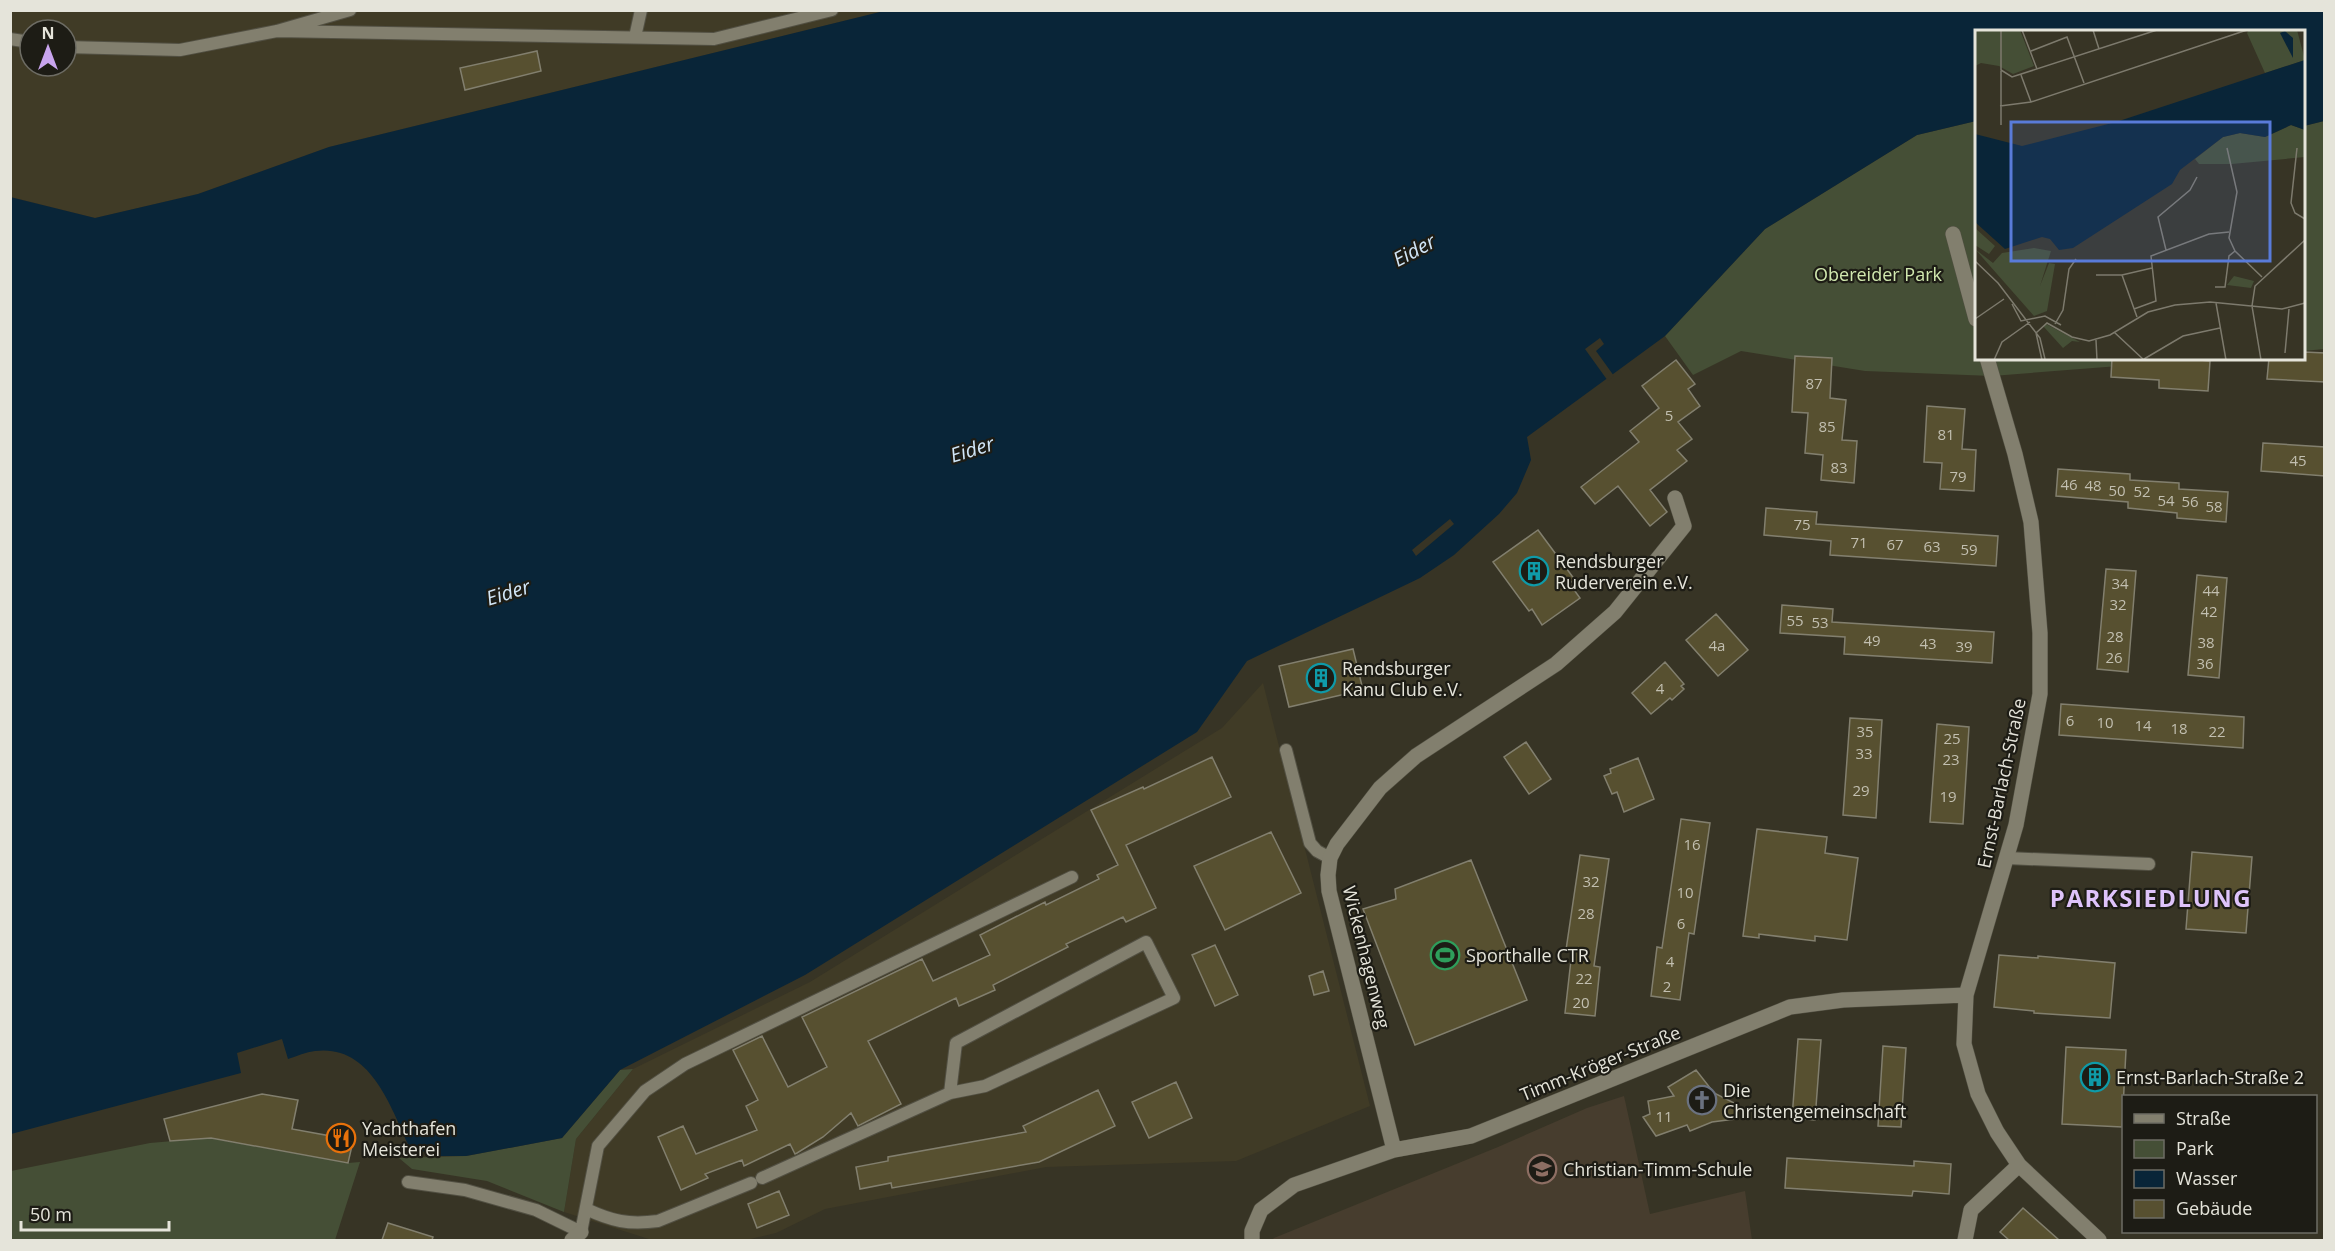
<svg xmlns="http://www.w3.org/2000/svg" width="2335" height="1251" font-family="'Open Sans',sans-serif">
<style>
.built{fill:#403b26;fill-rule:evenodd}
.education{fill:#473d2e}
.green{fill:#454f36}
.water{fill:#092538}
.pier{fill:#373425}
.building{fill:#575030;stroke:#827f6e;stroke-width:1.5}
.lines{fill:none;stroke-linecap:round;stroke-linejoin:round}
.service-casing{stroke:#525043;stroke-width:14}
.minor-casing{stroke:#525043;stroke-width:16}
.service{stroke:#827f6e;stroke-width:12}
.minor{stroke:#827f6e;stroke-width:15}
.labels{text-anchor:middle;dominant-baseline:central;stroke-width:4.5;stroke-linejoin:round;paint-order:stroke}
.number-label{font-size:15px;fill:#c2bfb0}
.park-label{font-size:18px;fill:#d1e8af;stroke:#1d1c15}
.poi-label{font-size:18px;fill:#e5e4da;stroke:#1d1c15;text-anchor:start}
.street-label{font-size:18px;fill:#e5e4da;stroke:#1d1c15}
.water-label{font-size:20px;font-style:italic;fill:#d1e6f7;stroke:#1d1c15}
.district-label{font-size:24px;font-weight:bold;letter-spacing:1.5px;fill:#dec3fa;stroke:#1d1c15}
.inset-road{fill:none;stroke:#7d7a6d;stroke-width:1.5}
.view{fill:#597bd9;fill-opacity:0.15;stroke:#597bd9;stroke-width:3}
.inset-edge{fill:none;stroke:#e5e4da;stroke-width:3}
</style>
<rect width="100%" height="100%" fill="#373425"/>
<!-- built -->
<path class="built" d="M10 11H884L329 147 198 194 95 218 11 197ZM30 30H66V66H30Z
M1263 683 1370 1106 1236 1161 1046 1167 825 1209 776 1233 746 1240H652L564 1212 576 1139 633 1069 810 982 1222 728Z"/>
<!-- education -->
<path class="education" d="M1624 1096 1650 1214 1745 1191 1752 1240H1272L1274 1238 1498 1147 1587 1108Z"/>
<!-- green -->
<path class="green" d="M1976 121V358L2209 359 1992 376 1865 371 1741 351 1693 375 1665 336 1765 229 1917 135Z
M2324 121V349L2304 351V126Z
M633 1069 576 1139 564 1212 487 1181 412 1169 399 1158 466 1156 562 1138 620 1070Z
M208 1138 348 1163 360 1162 335 1240H11V1171L150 1143Z"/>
<!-- water -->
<path class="water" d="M884 11H2324V121L2304 126V32H1976V121L1917 135 1765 229 1665 336 1527 437 1531 460 1517 493 1499 514 1454 555 1420 578 1247 661 1197 732 805 975 620 1070 562 1138 466 1156H433L408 1144C390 1105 370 1044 315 1051 306 1052 297 1056 288 1059L282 1039 237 1053 241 1073 11 1134 10 197 95 218 198 194 329 147Z"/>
<!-- pier -->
<path class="pier" d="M1600 338 1604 344 1596 351 1614 376 1608 381 1585 349Z
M1450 519 1454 524 1416 556 1412 550Z"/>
<!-- building -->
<path class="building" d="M537 51 541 71 465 90 460 68Z
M2304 352 2325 353V382L2267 379 2269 358H2304Z
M1795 356 1832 358 1830 398 1846 400 1842 440 1857 441 1854 483 1821 480 1823 455 1805 453 1808 413 1792 412Z
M2112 358H2179L2210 361 2208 391 2159 388V380L2111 377Z
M1676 360 1695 384 1688 389 1700 406 1678 422 1692 439 1677 450 1687 461 1650 490 1667 512 1650 526 1618 486 1595 504 1581 487 1639 442 1630 431 1659 408 1642 386Z
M1927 406 1965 409 1962 449 1976 450 1974 491 1940 489 1942 463 1924 462Z
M2263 443 2325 447V476L2261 471Z
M2058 469 2130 474V480L2179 483V489L2228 492 2226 522 2177 518V513L2128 508V502L2056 496Z
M1766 508 1817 512 1816 524 1998 536 1996 566 1830 555 1831 541 1764 535Z
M1538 530 1575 580 1569 583 1580 598 1542 625 1532 609 1529 611 1493 562Z
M2106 569 2136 571 2128 672 2097 669Z
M2197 575 2227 578 2219 678 2188 675Z
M1782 605 1833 609 1832 622 1994 632 1992 663 1844 654 1845 637 1780 633Z
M1716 614 1748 650 1718 676 1686 640Z
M1353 649 1363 690 1289 707 1279 666Z
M1665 662 1684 684 1681 686 1684 689 1672 700 1670 698 1651 714 1632 693Z
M2061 704 2244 717 2243 748 2059 735Z
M1850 718 1882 720 1876 818 1843 815Z
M1937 724 1969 727 1963 824 1930 822Z
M1526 742 1551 779 1529 794 1504 757Z
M1212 757 1231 797 1126 845 1156 908 1126 922 1123 917 1066 944 1068 947 993 985 995 990 959 1006 956 998 868 1041 901 1104 858 1126 851 1113 823 1137 797 1153 795 1154 790 1144 744 1166 742 1160 705 1174 708 1178 681 1190 658 1137 683 1126 696 1154 757 1130 746 1106 758 1100 733 1050 762 1036 788 1087 827 1067 802 1017 922 959 933 981 990 955 980 935 1045 902 1046 905 1099 879 1097 875 1118 865 1091 810 1143 787 1144 789Z
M1638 758 1654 799 1624 812 1617 792 1612 794 1604 776 1611 773 1610 769Z
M1681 819 1710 823 1694 934 1689 933 1680 1000 1651 996 1657 947 1662 948Z
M1757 829 1827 837 1825 853 1858 858 1847 940 1815 936V941L1759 934V938L1743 936Z
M1271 832 1301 893 1225 930 1194 866Z
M2192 852 2252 857 2246 933 2186 929Z
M1580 855 1609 859 1594 966 1600 967 1595 1016 1565 1013 1572 951 1566 950Z
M1471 860 1527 1000 1415 1045 1363 909 1396 899 1395 889Z
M1215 945 1238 995 1215 1006 1192 955Z
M1999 955 2038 958V956L2115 963 2110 1018 2034 1013V1011L1994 1007Z
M1323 971 1329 991 1314 995 1309 976Z
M1798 1039 1821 1040 1815 1120 1792 1118Z
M1883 1046 1906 1048 1901 1127 1878 1126Z
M2066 1047 2126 1050 2122 1127 2062 1124Z
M1696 1070 1714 1093 1736 1104 1735 1119 1712 1122 1690 1131 1687 1125 1656 1136 1643 1117 1650 1114 1648 1101 1674 1096 1668 1087Z
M1176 1082 1192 1118 1149 1138 1132 1102Z
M1098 1090 1115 1126 1039 1162 892 1188 891 1183 860 1189 856 1167 888 1161V1157L1026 1132 1023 1126Z
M262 1094 298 1100 292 1129 331 1136 332 1129 341 1126 350 1128 354 1137 348 1163 211 1138 170 1141 164 1119Z
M1787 1158 1914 1166V1161L1951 1164 1949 1194 1913 1191 1912 1196 1785 1188Z
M779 1191 789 1215 757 1228 748 1204Z
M2023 1208 2059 1240H2009L2000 1232Z
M388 1223 433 1237 432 1240H382Z"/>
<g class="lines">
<!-- service casing -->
<g class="service-casing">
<path id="service" d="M277 31 714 39 832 10
M635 37 641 10
M10 39 30 42
M66 47 180 50 277 31 350 10
M1286 750 1310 843 1317 851 1330 858
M2007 858 2149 864
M762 1178 950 1093 956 1043 1146 942 1174 998 985 1086 950 1093
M408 1182 465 1190 536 1210 581 1232 598 1146 645 1091 685 1064 1072 877
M586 1209C612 1221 628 1225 658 1221L751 1183"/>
</g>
<!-- minor casing -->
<g class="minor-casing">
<path id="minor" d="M1953 234 1976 319
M1987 358 2015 454 2031 522 2040 633V694L2016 825 1966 995 1964 1044 1978 1094 1997 1132 2019 1165 2099 1240
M1394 1150 1329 891 1328 875 1330 858 1337 844 1380 788 1416 756 1556 664 1615 612 1684 526 1675 498
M572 1240 581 1232
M1252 1240V1231L1261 1210 1294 1185 1394 1150 1471 1136 1790 1007 1843 1000 1966 995
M1965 1240 1971 1210 2019 1165"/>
</g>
<!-- service -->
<use href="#service" class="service"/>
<!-- minor -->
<use href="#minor" class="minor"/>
</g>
<!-- icons -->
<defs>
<g id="building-ring" transform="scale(1.5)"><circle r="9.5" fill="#1d1c15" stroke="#0f9aa8" stroke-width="1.5"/><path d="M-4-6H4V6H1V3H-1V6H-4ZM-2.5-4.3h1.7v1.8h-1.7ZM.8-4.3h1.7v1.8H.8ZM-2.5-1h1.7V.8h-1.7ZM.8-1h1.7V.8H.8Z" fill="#0f9aa8"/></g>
<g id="stadium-ring" transform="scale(1.5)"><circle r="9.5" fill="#1d1c15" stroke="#2e9e5b" stroke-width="1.5"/><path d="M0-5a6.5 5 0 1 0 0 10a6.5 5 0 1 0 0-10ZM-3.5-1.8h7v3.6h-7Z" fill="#2e9e5b"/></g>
<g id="church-ring" transform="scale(1.5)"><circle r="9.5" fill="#1d1c15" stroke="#6b7280" stroke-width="1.5"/><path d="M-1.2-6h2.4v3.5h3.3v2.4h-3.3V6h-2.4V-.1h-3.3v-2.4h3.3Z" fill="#6b7280"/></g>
<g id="restaurant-ring" transform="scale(1.5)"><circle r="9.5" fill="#1d1c15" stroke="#e8710a" stroke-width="1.5"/><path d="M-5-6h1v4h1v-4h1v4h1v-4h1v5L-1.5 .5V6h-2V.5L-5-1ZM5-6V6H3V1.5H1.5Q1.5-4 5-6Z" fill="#e8710a"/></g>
<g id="school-ring" transform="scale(1.5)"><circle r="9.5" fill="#1d1c15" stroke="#8d6e63" stroke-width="1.5"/><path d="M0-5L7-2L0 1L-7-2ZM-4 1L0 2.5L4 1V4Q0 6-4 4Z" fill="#8d6e63"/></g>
</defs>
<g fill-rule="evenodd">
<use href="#building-ring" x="1534" y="571"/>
<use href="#building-ring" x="1321" y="678"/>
<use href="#stadium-ring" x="1445" y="955"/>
<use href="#building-ring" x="2095" y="1077"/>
<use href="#church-ring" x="1702" y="1100"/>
<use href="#restaurant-ring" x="341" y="1138"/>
<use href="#school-ring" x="1542" y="1169"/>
</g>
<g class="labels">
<!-- number labels -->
<g class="number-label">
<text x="1814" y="383">87</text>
<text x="1669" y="415">5</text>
<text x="1827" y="426">85</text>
<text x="1946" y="434">81</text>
<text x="2298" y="460">45</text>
<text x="1839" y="467">83</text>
<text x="1958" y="476">79</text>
<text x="2069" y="484">46</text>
<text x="2093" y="485">48</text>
<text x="2117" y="490">50</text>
<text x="2142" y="491">52</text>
<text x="2166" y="500">54</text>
<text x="2190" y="501">56</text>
<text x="2214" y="506">58</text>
<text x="1802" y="524">75</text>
<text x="1859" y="542">71</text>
<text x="1895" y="544">67</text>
<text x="1932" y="546">63</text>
<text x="1969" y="549">59</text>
<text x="2120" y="583">34</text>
<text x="2211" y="590">44</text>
<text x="2118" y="604">32</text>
<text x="2209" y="611">42</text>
<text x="1795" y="620">55</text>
<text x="1820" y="622">53</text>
<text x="2115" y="636">28</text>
<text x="1872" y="640">49</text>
<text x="2206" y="642">38</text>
<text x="1928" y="643">43</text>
<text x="1717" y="645">4a</text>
<text x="1964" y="646">39</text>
<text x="2114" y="657">26</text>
<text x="2205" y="663">36</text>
<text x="1660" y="688">4</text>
<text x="2070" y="720">6</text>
<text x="2105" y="722">10</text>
<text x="2143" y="725">14</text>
<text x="2179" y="728">18</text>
<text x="1865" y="731">35</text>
<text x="2217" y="731">22</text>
<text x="1952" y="738">25</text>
<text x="1864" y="753">33</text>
<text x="1951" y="759">23</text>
<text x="1861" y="790">29</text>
<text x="1948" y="796">19</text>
<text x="1692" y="844">16</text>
<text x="1591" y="881">32</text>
<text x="1685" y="892">10</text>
<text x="1586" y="913">28</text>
<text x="1681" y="923">6</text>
<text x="1670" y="961">4</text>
<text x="1584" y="978">22</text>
<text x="1667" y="986">2</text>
<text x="1581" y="1002">20</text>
<text x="1664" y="1116">11</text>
</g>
<!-- park labels -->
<g class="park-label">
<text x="1878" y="274">Obereider Park</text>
</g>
<!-- poi labels -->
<g class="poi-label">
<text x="1555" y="561">Rendsburger<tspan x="1555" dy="21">Ruderverein e.V.</tspan></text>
<text x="1342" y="668">Rendsburger<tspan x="1342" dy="21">Kanu Club e.V.</tspan></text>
<text x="1466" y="955">Sporthalle CTR</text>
<text x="2116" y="1077">Ernst-Barlach-Straße 2</text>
<text x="1723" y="1090">Die<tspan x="1723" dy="21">Christengemeinschaft</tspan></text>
<text x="362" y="1128">Yachthafen<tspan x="362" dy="21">Meisterei</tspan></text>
<text x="1563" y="1169">Christian-Timm-Schule</text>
</g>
<!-- street labels -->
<g class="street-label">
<text transform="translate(2001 783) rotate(-78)">Ernst-Barlach-Straße</text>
<text transform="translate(1367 957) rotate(76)">Wickenhagenweg</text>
<text transform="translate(1600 1063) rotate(-22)">Timm-Kröger-Straße</text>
</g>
<!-- water labels -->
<g class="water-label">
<text transform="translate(1414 250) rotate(-28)">Eider</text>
<text transform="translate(972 449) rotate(-17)">Eider</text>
<text transform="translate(508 592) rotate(-17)">Eider</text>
</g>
<!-- district labels -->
<g class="district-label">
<text x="2151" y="897">PARKSIEDLUNG</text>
</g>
</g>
<!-- overview -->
<g transform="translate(1975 30)">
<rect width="330" height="330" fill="#373425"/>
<path d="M0 0H45L59 36 38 44 24 36 6 33 0 36ZM274 0H322L330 30 290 43 272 3ZM316 95 330 100V127L257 134H224L220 129 248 107 265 103 290 107ZM0 198 20 216 14 224 0 215ZM59 218 76 221 65 256 74 233 80 234 72 281 59 286 0 219 18 233 27 223ZM259 246 279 251 276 258 252 255ZM71 294 105 312 97 311 88 318 68 296Z" fill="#454f36"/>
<path d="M310 1 318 8V28L305 3ZM330 30V100L316 95 290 107 265 103 248 107 205 140 197 154 98 218 84 220 75 209 67 207 30 219 0 192V104L47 116 141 92Z" fill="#092538"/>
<path class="inset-road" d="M26 0V40L37 47 182 0M47 0 62 39M118 0 124 19M56 21 92 7 109 53M26 41V95M46 45 56 72M25 76 56 72 272 0M252 118 262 162 254 208 260 221 287 247M322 118 316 173 320 183 330 189M191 220 183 187 215 160 222 147M0 231 23 253 65 308 70 329M121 245H147L177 238M147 245 162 287M240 257H250L254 226 260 221M241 273 251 330M37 274 46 291 70 286 86 295M159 279 181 271 176 226 234 204 254 202M0 289 29 269M80 294 88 280 94 239 101 229M139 302 169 330M121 310 122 330M310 323 314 279M169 329 208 306 245 298M19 330 27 312 55 292M67 330 61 303 72 293 97 307 114 311 135 305 173 282 200 275 235 272 307 279 330 273M286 330 277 276 280 256 330 210"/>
<path class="view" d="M36 92H295V231H36Z"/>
<rect width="330" height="330" class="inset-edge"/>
</g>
<!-- border -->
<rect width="2335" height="1251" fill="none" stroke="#e5e4da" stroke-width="24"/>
<!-- legend -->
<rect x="2122" y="1095" width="195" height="138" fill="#1d1c15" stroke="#6d6c64" stroke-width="1.5"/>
<rect x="2134" y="1114" width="30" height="9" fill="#827f6e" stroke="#6d6c64" stroke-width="1.5"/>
<text x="2176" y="1125" font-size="18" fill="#e5e4da">Straße</text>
<rect x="2134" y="1140" width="30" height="18" fill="#454f36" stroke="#6d6c64" stroke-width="1.5"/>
<text x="2176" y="1155" font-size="18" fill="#e5e4da">Park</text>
<rect x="2134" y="1170" width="30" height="18" fill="#092538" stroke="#6d6c64" stroke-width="1.5"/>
<text x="2176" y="1185" font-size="18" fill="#e5e4da">Wasser</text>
<rect x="2134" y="1200" width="30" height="18" fill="#575030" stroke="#6d6c64" stroke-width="1.5"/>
<text x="2176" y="1215" font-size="18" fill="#e5e4da">Gebäude</text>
<!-- north arrow -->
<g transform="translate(48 48)"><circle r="28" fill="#1d1c15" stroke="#6d6c64" stroke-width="1.5"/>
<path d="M0-4.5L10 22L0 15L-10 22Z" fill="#c9a5ee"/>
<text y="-9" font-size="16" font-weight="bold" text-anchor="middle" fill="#e5e4da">N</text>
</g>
<!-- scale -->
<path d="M21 1221v9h148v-9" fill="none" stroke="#e5e4da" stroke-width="3"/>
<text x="30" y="1221" font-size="18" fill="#e5e4da" stroke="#1d1c15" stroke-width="4.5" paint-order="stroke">50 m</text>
</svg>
